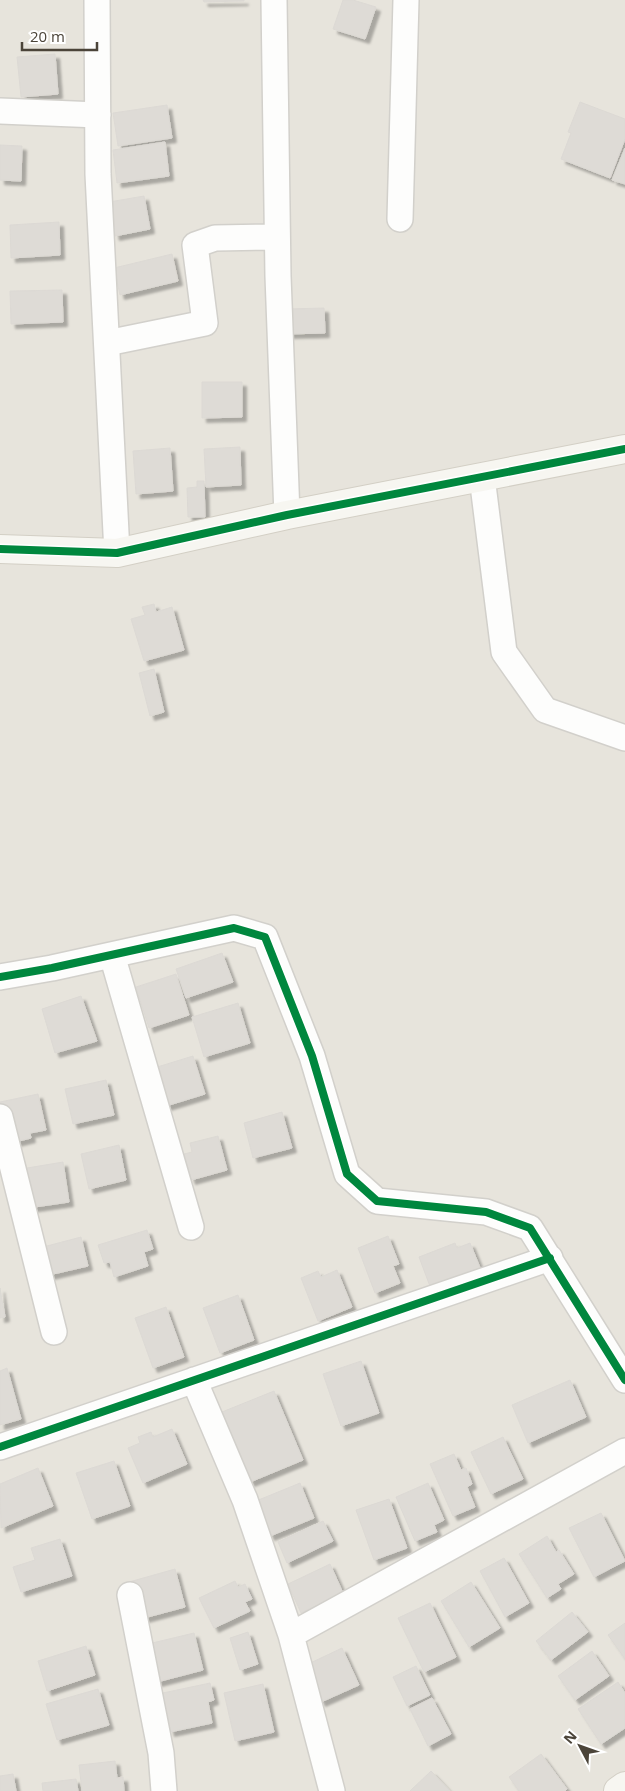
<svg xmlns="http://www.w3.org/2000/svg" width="625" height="1791" font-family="'Open Sans',sans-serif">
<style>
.residential{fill:#e7e4dc}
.building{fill:#dedbd6;stroke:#dcd9d4;filter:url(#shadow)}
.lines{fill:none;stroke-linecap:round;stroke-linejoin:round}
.street-casing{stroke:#d2d0cb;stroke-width:28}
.secondary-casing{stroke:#d3cfc5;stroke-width:30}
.street{stroke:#fdfdfc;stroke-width:25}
.secondary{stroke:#f7f6f1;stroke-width:28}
.cycleway-casing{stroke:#fff;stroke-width:11}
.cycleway{stroke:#00873e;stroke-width:8}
</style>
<defs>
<filter id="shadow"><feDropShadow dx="4.5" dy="4.5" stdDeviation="1" flood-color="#0004"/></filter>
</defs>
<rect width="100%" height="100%" fill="#f4f2ee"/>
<!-- residential -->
<path class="residential" d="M0 0H625V1791H0Z"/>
<!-- building -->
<path class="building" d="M203 0H244V1L204 2Z
M343 0H353L376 7 365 39 333 29Z
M55 54 58 94 21 97 17 57Z
M580 102 625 119V139L610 178 561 159 571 133 568 132Z
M167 105 172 138 118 146 113 113Z
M165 142 169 176 117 183 113 150Z
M0 145 22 146 21 181 0 180Z
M625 148V184L612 180Z
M144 196 150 229 115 236 109 202Z
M59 222 60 255 11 258 10 225Z
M172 254 178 281 120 295 114 268Z
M62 290 63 322 11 324 10 291Z
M324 308 325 333 286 334V309Z
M202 382H242V417L202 418Z
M240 447 241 485 206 487 204 449Z
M170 448 173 491 136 494 133 451Z
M197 481H204L205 517H188L187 488 197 487Z
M154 604 156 612 172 607 184 650 144 661 131 619 145 615 142 607Z
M154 669 164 712 150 716 139 673Z
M222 953 233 982 186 998 176 969Z
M176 974 189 1015 149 1028 136 987Z
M81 996 97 1041 55 1053 42 1009Z
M238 1003 250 1043 204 1057 192 1017Z
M193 1056 205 1094 166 1106 154 1068Z
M106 1080 114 1115 73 1124 65 1089Z
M38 1094 46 1130 30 1133 31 1138 7 1144 0 1111V1102Z
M282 1112 292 1148 253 1158 244 1123Z
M218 1136 227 1170 191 1180 184 1154 192 1152 190 1143Z
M119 1145 126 1180 89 1189 81 1154Z
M63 1162 69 1202 28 1208 21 1169Z
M147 1230 153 1249 144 1252 148 1266 114 1277 110 1262 104 1263 98 1245Z
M388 1236 399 1264 393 1266 400 1283 375 1293 358 1248Z
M81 1237 88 1266 49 1275 43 1247Z
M455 1243 457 1248 470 1243 481 1270 431 1289 419 1257Z
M337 1270 352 1307 318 1321 301 1278 318 1271 321 1277Z
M0 1288 5 1317 0 1318Z
M238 1295 254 1340 220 1353 203 1308Z
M166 1307 184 1357 153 1368 135 1318Z
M361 1361 379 1413 341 1426 323 1374Z
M7 1368 21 1419 0 1425V1371Z
M570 1380 586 1417 528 1443 512 1405Z
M274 1391 303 1460 250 1482 222 1412Z
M172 1429 187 1464 143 1483 128 1448 140 1443 138 1437 151 1432 153 1437Z
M503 1437 523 1479 491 1494 471 1452Z
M454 1454 461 1470 466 1468 472 1484 467 1487 475 1507 453 1516 430 1464Z
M114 1461 130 1506 92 1519 76 1473Z
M38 1468 53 1506 1 1528 0 1484Z
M300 1483 314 1518 270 1536 256 1501Z
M428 1483 444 1520 434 1525 437 1532 415 1541 396 1497Z
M389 1499 407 1548 374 1560 356 1510Z
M601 1513 625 1561 594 1577 569 1528Z
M323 1521 333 1541 287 1563 278 1542Z
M547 1536 556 1552 559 1550 574 1574 558 1584 561 1589 547 1598 519 1554Z
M60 1539 72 1576 21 1592 13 1567 35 1560 31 1548Z
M504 1558 529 1603 505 1617 480 1571Z
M330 1564 343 1593 301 1613 288 1584Z
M175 1569 185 1607 144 1618 136 1609 129 1582Z
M235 1581 238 1587 245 1584 252 1599 245 1602 250 1611 214 1628 199 1598Z
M471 1582 500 1628 469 1647 441 1601Z
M430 1603 456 1657 424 1672 398 1618Z
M572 1612 588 1632 551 1660 536 1641Z
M625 1623V1659L608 1635Z
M248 1632 258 1664 240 1670 230 1638Z
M194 1633 203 1670 157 1682 148 1644Z
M86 1646 95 1675 47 1691 38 1661Z
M342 1648 359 1685 321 1702 304 1666Z
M592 1651 609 1676 575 1700 558 1676Z
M416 1666 430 1695 407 1706 393 1677Z
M618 1682 625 1693V1728L601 1744 578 1709Z
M210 1683 214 1700 208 1702 212 1723 170 1732 166 1712 162 1713 158 1694Z
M263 1684 274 1732 235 1741 224 1693Z
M98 1689 109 1725 57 1740 46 1704Z
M432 1698 451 1734 428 1746 410 1709Z
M541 1754 567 1789 565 1791H519L509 1777Z
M115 1761 117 1778 123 1777 124 1791H82L79 1765Z
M431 1771 450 1791H410Z
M13 1774 16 1791H0V1776Z
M76 1779 78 1791H43L42 1783Z"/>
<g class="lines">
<!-- street casing -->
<g class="street-casing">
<path id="street" d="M97 0 98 174 117 553
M274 0 278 276 287 515
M0 111 98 115
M400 219 406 0
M107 343 205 323 195 245 215 238 277 237
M482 477 504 652 545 710 625 738
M112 955 191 1227
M0 977 52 968 234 928 265 937 312 1056 347 1174 377 1201 486 1212 530 1228 625 1380
M0 1117 54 1332
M194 1380 245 1500 291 1635 332 1791
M0 1447 550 1258
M130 1595 161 1753 164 1791
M291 1635 625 1451"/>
</g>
<!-- secondary casing -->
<g class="secondary-casing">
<path id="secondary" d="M0 549 117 553 287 515 625 449
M618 1791 625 1786"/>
</g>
<!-- street -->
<use href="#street" class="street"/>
<!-- secondary -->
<use href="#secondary" class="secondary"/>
<!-- cycleway casing -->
<g class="cycleway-casing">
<path id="cycleway" d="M0 549 117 553 287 515 625 449
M0 977 52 968 234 928 265 937 312 1056 347 1174 377 1201 486 1212 530 1228 625 1380
M0 1447 550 1258"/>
</g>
<!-- cycleway -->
<use href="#cycleway" class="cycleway"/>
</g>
<!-- north arrow -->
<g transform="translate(580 1746) rotate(311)" stroke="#ffffff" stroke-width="4" paint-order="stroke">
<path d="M0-4L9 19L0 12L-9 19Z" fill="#4b4439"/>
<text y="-8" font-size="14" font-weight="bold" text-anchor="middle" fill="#4b4439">N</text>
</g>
<!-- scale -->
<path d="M22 42v8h75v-8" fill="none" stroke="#4b4439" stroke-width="2.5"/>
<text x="30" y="42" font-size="15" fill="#4b4439" stroke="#ffffff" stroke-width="4" paint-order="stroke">20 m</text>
</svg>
